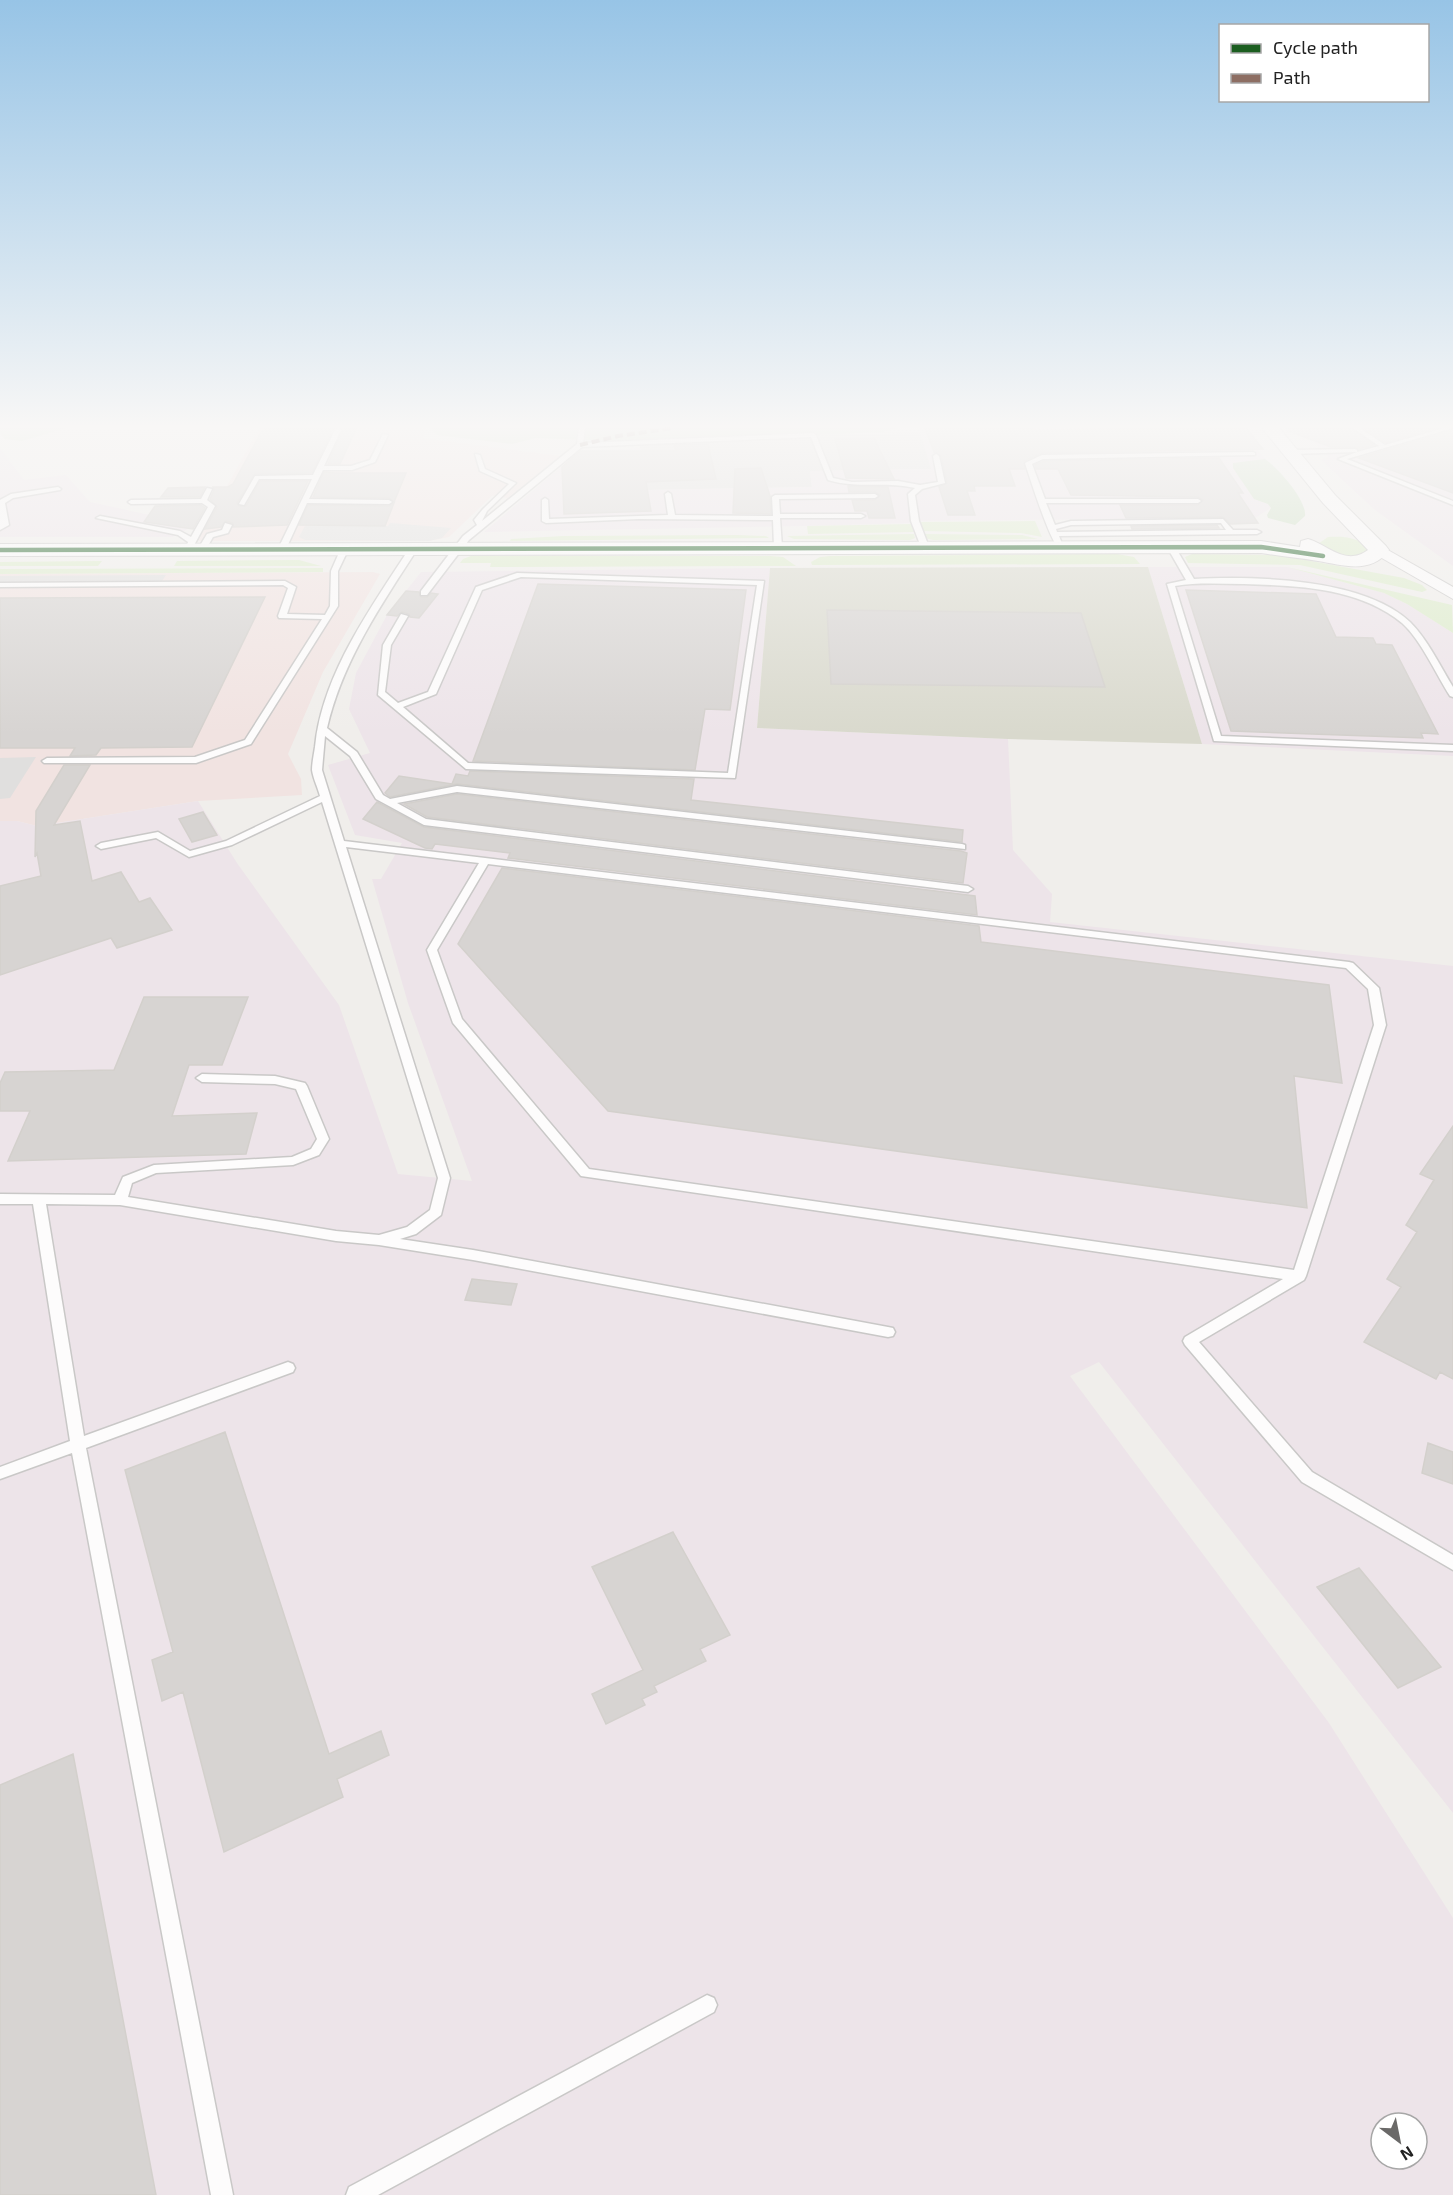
<svg xmlns="http://www.w3.org/2000/svg" width="1453" height="2195" font-family="'Exo 2',sans-serif">
<style>
.residential{fill:#dfdedc}
.commercial{fill:#f1e3e1}
.industrial{fill:#ede4e9;fill-rule:evenodd}
.construction{fill:#d9d9cd}
.grass{fill:#ddeccb}
.forest{fill:#cbdec1}
.parking{fill:#e0dfde}
.building{fill:#d7d4d2;stroke:#d3d0cc;stroke-width:1.5}
.lines{fill:none;stroke-linecap:round;stroke-linejoin:round}
.service-casing{stroke:#c9c8c7;stroke-width:3}
.minor-casing{stroke:#c9c8c7;stroke-width:2}
.tertiary-casing{stroke:#c9c8c7;stroke-width:2}
.service{fill:#fdfcfc;fill-rule:evenodd}
.minor{fill:#fdfcfc;fill-rule:evenodd}
.tertiary{fill:#fdfcfc;fill-rule:evenodd}
.quiet{stroke:#8d6e63;stroke-width:4;stroke-dasharray:8 4;stroke-linecap:butt}
.cycleway-casing{stroke:#fff;stroke-width:7}
.cycleway{stroke:#1b5e20;stroke-width:4.5}
</style>
<rect width="100%" height="100%" fill="#f0eeeb"/>
<!-- residential -->
<path class="residential" d="M921 433 932 469 810 471 812 487 646 490 639 442 741 437Z"/>
<!-- commercial -->
<path class="commercial" d="M259 428H425L423 438 560 456 508 498 492 496 449 537 429 541H199L198 539Z
M373 572 380 574 323 672 288 754 301 779 302 795 198 801 37 826 17 821H0V574Z"/>
<!-- industrial -->
<path class="industrial" d="M919 428H1246L1257 449 1293 494 1255 518 911 521 910 523 804 526 484 532 580 451 641 448 646 490 812 487 810 471 931 469Z
M1301 428H1453V566L1375 510 1321 460 1328 457Z
M0 448 24 480 66 475 90 502 191 524 190 528 172 537H0Z
M1148 567H1287L1384 593 1407 604 1453 633V756L1202 744Z
M770 568 757 728 1008 739 1013 850 1052 894 1050 922 1453 966V1813L1099 1362 1070 1376 1329 1723 1453 1918V2195H0V821H17L37 826 198 801 237 863 339 1005 398 1174 472 1181 408 1003 372 879H381L402 843 355 835 328 765 370 753 349 709 356 673 387 615 421 572ZM1381 2123H1417V2159H1381Z"/>
<!-- construction -->
<path class="construction" d="M1148 567 1202 744 1008 739 757 728 770 568Z"/>
<!-- grass -->
<path class="grass" d="M1035 521 1042 537 1021 533 923 531 920 522Z
M912 524 914 532 808 534 807 526Z
M914 534 915 538 910 540 794 539 787 536Z
M924 534 1022 535 1038 539 933 540 925 538Z
M737 535 766 536 769 538 510 541 511 539 563 536Z
M1328 537C1343 536 1359 537 1369 549 1351 562 1337 553 1318 544Z
M1117 554 1134 557 1140 564 812 565 811 562 820 557 830 556Z
M1192 554 1278 555 1404 578 1422 585 1427 590 1422 592 1300 565 1188 563 1185 557Z
M471 556H771L783 557 796 566 490 567 491 563H460L463 559Z
M299 560 321 566H174L177 561Z
M102 561 98 566H0V562Z
M1287 567 1452 605 1453 633 1407 604 1384 593Z
M323 568V572L0 574V569Z"/>
<!-- forest -->
<path class="forest" d="M0 428H66L22 441 5 439 0 434Z
M430 428H897L883 432 638 442 536 438 512 444 437 435Z
M1265 459C1278 468 1307 500 1305 516L1295 525 1268 518 1267 515 1271 508 1268 504 1254 499 1233 468V463Z"/>
<!-- parking -->
<path class="parking" d="M390 523 451 528 442 538 429 541 305 540 299 537 305 526H388Z
M166 575 162 581 0 582V576Z
M36 757 10 798 0 799V758Z"/>
<!-- building -->
<path class="building" d="M925 428H1033L1034 430 1246 428 1263 449 1042 453 1024 461 1025 469H1009L1015 486H974L975 491H967L975 515H948L939 487 947 483 941 456 934 452Z
M1287 428H1351L1374 445 1359 449 1355 447H1331L1286 430Z
M1364 428H1436L1385 443Z
M263 429H333L312 473 255 474 237 503 239 506H246L260 481H308L287 525 233 527V523L226 521 221 527 205 529 217 507 210 499 214 490 213 487H228L233 484Z
M343 429H356L340 464H328Z
M1453 430V493L1359 458Z
M874 438 894 479 846 478 835 439Z
M708 444 716 479 646 482 651 511 564 514 562 467 580 451H676L674 445Z
M1219 458 1243 493H1238L1258 523 1230 524 1223 517 1126 518 1120 505H1198L1203 500 1198 497 1071 495 1058 469H1036L1035 465 1044 461Z
M761 468 770 496 771 514 733 513 735 469Z
M324 472 336 473H406L394 502 389 498 313 497Z
M848 486 888 487 895 518H869L867 511H855L852 500H875L880 495 875 492H849Z
M205 487 200 497H161L168 488Z
M394 503 385 526 299 525 308 505 389 506Z
M201 505 205 508 193 529 144 522 155 506Z
M1217 525 1219 528 1132 529 1131 526Z
M538 584 746 590 730 710 705 709 695 770 473 761Z
M1186 590 1316 594 1336 637 1373 638 1376 644 1392 645 1438 734 1421 733 1423 738 1231 731Z
M406 591 419 592 421 597H427L431 593 438 594 419 618 410 617 409 614 402 612 397 616 387 615Z
M265 597 192 747 101 748 96 755 70 756 75 748H0V598Z
M827 610 1081 613 1105 687 831 684Z
M64 765H90L54 825 80 821 92 881 121 872 139 902 150 898 172 930 117 948 111 938 0 975V886L41 876 37 853 35 857 36 811Z
M470 771 694 779 691 800 963 830 962 842 457 784 390 797 385 793 399 776 452 784 456 774 468 776Z
M457 794 961 851 967 853 963 883 427 817 404 804Z
M377 802 424 827 975 896 977 915 508 858 510 853 435 844 432 849 425 848 363 819Z
M203 812 217 835 192 842 179 819Z
M502 868 979 926 981 942 1329 985 1342 1083 1294 1076 1307 1208 608 1111 458 944Z
M144 997H248L222 1065H189L172 1116 257 1113 246 1154 8 1161 30 1111H0V1083L5 1072 114 1070Z
M1453 1126V1379L1440 1372 1436 1379 1364 1342 1401 1287 1387 1279 1417 1232 1406 1225 1434 1180 1420 1174Z
M472 1279 517 1284 511 1305 465 1300Z
M225 1432 329 1754 381 1731 389 1755 337 1779 343 1797 224 1852 183 1692 162 1701 152 1660 173 1652 125 1470Z
M1428 1443 1453 1452V1484L1422 1473Z
M673 1532 730 1635 700 1649 706 1661 654 1686 657 1692 642 1699 645 1705 606 1724 592 1694 643 1670 592 1567Z
M1359 1568 1441 1667 1398 1688 1317 1587Z
M73 1754 156 2195H0V1785Z"/>
<g class="lines">
<!-- service casing -->
<g class="service-casing">
<path id="service" d="M338 428 341 430 324 466H351L370 460 383 434 388 435 375 462 352 470H323L309 499 389 500 392 502 389 504 307 503 286 549 279 551 278 549 312 479H259L244 505 239 504 255 476 313 475 335 430Z
M579 428H585L583 443 813 433 816 435 833 478 852 482 898 481 920 485 938 482 933 456 936 454 939 456 945 483 922 489 915 495 919 521 929 547 925 549 921 547 911 521 908 494 915 488C886 481 857 489 828 480L811 437 582 447 469 540 427 595H421V591L463 536 477 525 474 520 483 509 509 484 480 471 475 454 480 455 485 469 516 483 487 511 482 521 577 444Z
M1353 428H1360L1385 445 1444 428H1453L1347 459 1453 501V505L1338 459 1357 452 1290 454 1287 452 1290 450 1355 449 1357 450V452L1379 446Z
M1253 452 1255 453V455L1043 459 1032 464 1045 499H1198L1201 501 1198 503H1046L1055 525 1071 521 1223 519 1233 530H1257L1261 532 1257 534 1059 536 1063 546 1059 548C1050 542 1030 478 1025 463L1042 455ZM1221 523 1226 530 1057 532 1056 529 1071 525Z
M58 487 61 489 60 490 13 498 5 503 9 525 0 530V500L11 494Z
M207 488 212 489 207 500 215 506 191 551H185L188 542 178 535 96 518 100 516 180 531 191 537 208 507 202 503 131 504 128 502 131 500 201 499Z
M668 492 671 494 675 515 773 516 772 497 775 495 875 494 878 496 875 498 779 499 780 514H861L865 516 861 518H780L782 547 778 549 774 547 773 520 639 519 546 523 542 521V500L545 498 548 500 549 519 668 515 665 494Z
M225 523 232 525 228 533 213 537 205 551H199L198 549 207 534 222 530Z
M1168 545H1174L1194 579C1255 576 1364 578 1410 622 1428 640 1440 666 1453 687V697L1450 696C1436 674 1421 640 1402 623 1358 587 1298 586 1244 584 1221 584 1198 582 1175 586L1221 736 1453 745V751L1214 741 1167 584 1186 580 1167 547Z
M342 546 349 548 338 571V606L251 744 196 763H44L42 761 47 758 195 757 245 740 322 619 279 618 278 616 288 588 283 585 0 587V583L285 581 296 587 287 614 325 615 330 606 331 571Z
M411 546 418 548C381 605 342 662 327 728L357 752 383 795 390 799 457 786 962 844 965 845V849L457 792 397 803 426 819 968 886 973 889 968 892 424 825 376 799 350 756 325 736 322 770 344 841 1349 962 1353 963 1379 988 1386 1025 1306 1276 1304 1280 1199 1342 1312 1472 1453 1555V1570L1302 1482 1185 1345 1183 1341 1185 1337 1283 1279 581 1176 453 1023 427 950 479 863 346 847 450 1178 441 1215 416 1234 400 1239 473 1250 888 1327 893 1328 895 1332 893 1336 888 1337 473 1260 379 1245 336 1241 120 1205 46 1204 84 1436 288 1362 293 1364 295 1368 293 1372 86 1448 233 2195H211L72 1453 0 1479V1467L70 1441 33 1204H0V1194L115 1195 123 1177 154 1165 292 1157 311 1149 317 1139 296 1089 275 1084 202 1082 196 1078 202 1074 275 1076 305 1083 307 1086 329 1139 319 1155 293 1165 156 1173 132 1183 128 1197 336 1231 379 1235 407 1227 430 1210 438 1178 322 802 232 845 189 857 156 838 101 849 96 846 101 843 158 832 190 851 226 841 320 796C318 788 313 778 312 770 312 763 314 754 315 747 322 674 372 606 411 546ZM488 864 1346 968 1368 989 1374 1025 1294 1270 589 1169 462 1019 437 950Z
M517 573 764 581 735 778 466 769 378 695 383 645 401 614 408 616 391 645 385 692 398 703 428 692 476 587ZM521 577 757 585 728 773 468 763 403 707 436 694 482 590Z
M707 1995 714 1998 717 2005 714 2012 378 2195H346L349 2187Z"/>
</g>
<!-- minor casing -->
<g class="minor-casing">
<path id="minor" d="M1379 545 1453 587V599L1373 553 1371 550 1373 547Z"/>
</g>
<!-- tertiary casing -->
<g class="tertiary-casing">
<path id="tertiary" d="M1262 428H1279L1335 495 1386 546 1389 550C1371 575 1343 565 1318 561 1299 558 1280 556 1261 553L0 556V544L1261 541 1300 547 1301 541 1308 539C1327 544 1345 567 1368 550L1323 503Z"/>
</g>
<!-- service -->
<use href="#service" class="service"/>
<!-- minor -->
<use href="#minor" class="minor"/>
<!-- tertiary -->
<use href="#tertiary" class="tertiary"/>
<!-- quiet -->
<path class="quiet" d="M580 445 618 436 673 428"/>
<!-- cycleway casing -->
<g class="cycleway-casing">
<path id="cycleway" d="M0 550 1261 547 1323 556"/>
</g>
<!-- cycleway -->
<use href="#cycleway" class="cycleway"/>
</g>
<!-- sky -->
<linearGradient id="sky" x2="0" y2="1"><stop stop-color="#97c4e6"/><stop offset="0.58" stop-color="#f8f7f6"/><stop offset="1" stop-color="#f8f7f6" stop-opacity="0"/></linearGradient>
<rect width="1453" height="735" fill="url(#sky)"/>
<!-- legend -->
<rect x="1219" y="24" width="210" height="78" fill="#ffffff" stroke="#a7a7a7" stroke-width="1.5"/>
<rect x="1231" y="44" width="30" height="9" fill="#1b5e20" stroke="#a7a7a7" stroke-width="1.5"/>
<text x="1273" y="54" font-size="18" fill="#222222">Cycle path</text>
<rect x="1231" y="74" width="30" height="9" fill="#8d6e63" stroke="#a7a7a7" stroke-width="1.5"/>
<text x="1273" y="84" font-size="18" fill="#222222">Path</text>
<!-- north arrow -->
<g transform="translate(1399 2141) rotate(148)"><circle r="28" fill="#ffffff" stroke="#a7a7a7" stroke-width="1.5"/>
<path d="M0-4.5L10 22L0 15L-10 22Z" fill="#6a6968"/>
<text y="-9" font-size="16" font-weight="bold" text-anchor="middle" fill="#222222">N</text>
</g>
</svg>
